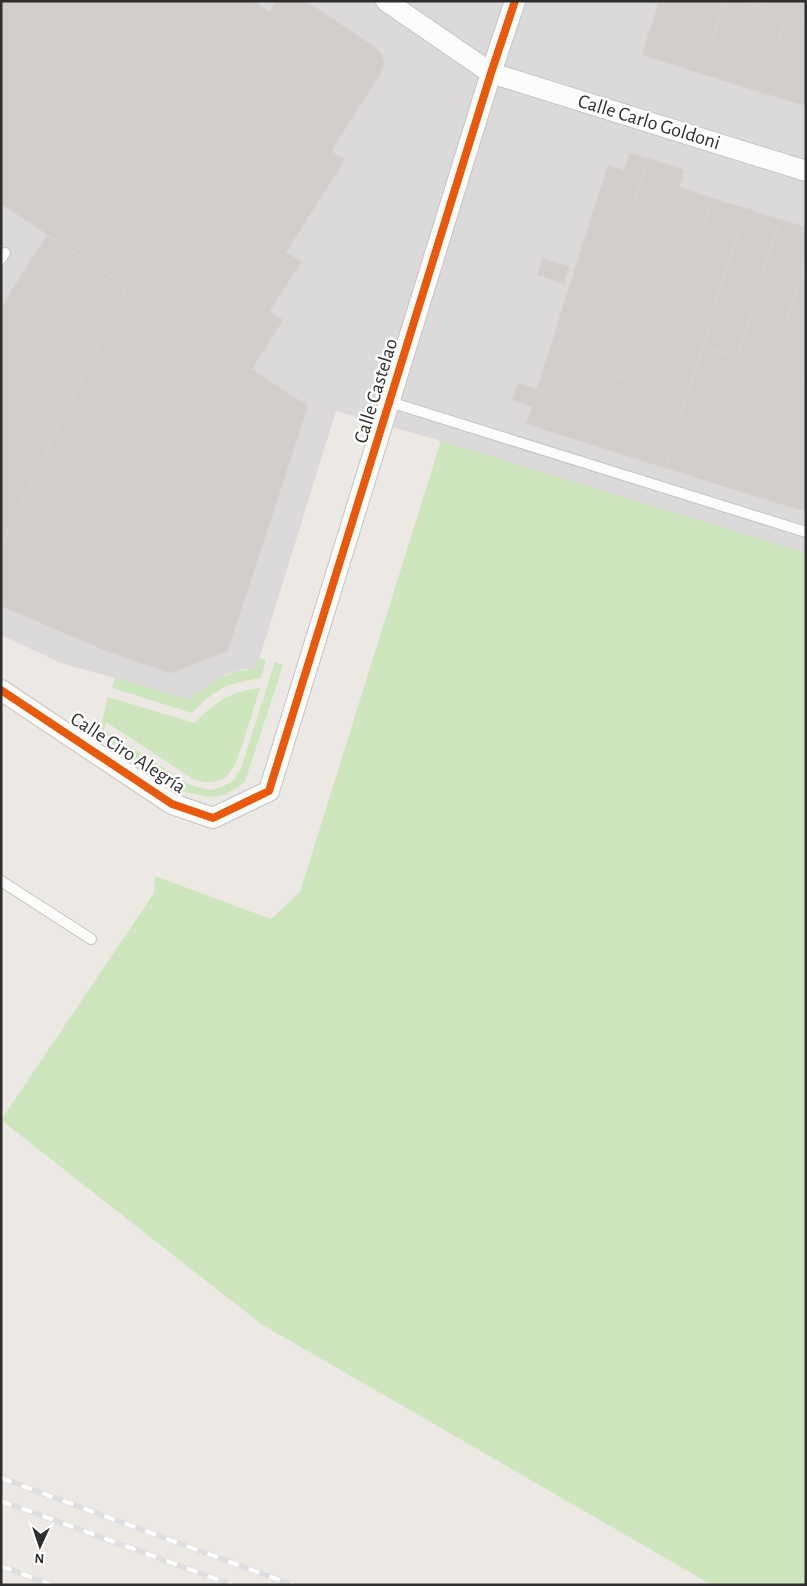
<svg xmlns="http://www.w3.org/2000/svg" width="807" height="1586" font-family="'Alegreya Sans',sans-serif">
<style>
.industrial{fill:#dcd9db}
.green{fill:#cee6be}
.building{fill:#d1cecb;stroke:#d7d4d0}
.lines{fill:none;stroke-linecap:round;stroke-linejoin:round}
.lane-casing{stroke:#c5c4c5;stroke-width:12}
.street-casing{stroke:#c5c4c5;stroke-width:22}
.lane{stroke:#fcfcfb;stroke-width:10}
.street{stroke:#fcfcfb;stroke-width:20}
.rail-casing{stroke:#dfdfe1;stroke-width:5.5}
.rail{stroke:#fff;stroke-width:4;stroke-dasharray:11;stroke-linecap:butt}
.cycleway-casing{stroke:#fff;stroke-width:11}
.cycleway{stroke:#e8590c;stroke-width:8}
.labels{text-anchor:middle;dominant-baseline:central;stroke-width:5;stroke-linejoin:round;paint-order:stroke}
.street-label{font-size:20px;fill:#2e2e2e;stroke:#fff}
</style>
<rect width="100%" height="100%" fill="#ece8e4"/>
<!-- industrial -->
<path class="industrial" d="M1 1H806V553L441 441 336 411 256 669H244L227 674 188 699 61 663 1 635Z"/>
<!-- green -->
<path class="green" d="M441 441 806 553V1585H712L261 1324 1 1120 154 893 155 876 271 919 300 892Z
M259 658 266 660 261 678C228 683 215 689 192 713L112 688 115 678 188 699C210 684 229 669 256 669Z
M275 662 283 665 245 781 236 789 226 794 211 797 183 792 99 735 108 697 195 723C216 701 230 692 260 688 255 703 251 718 246 733 237 761 231 793 193 779L106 722 104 730 190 785 209 790 219 788 232 782 241 768Z"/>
<!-- building -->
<path class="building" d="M1 1H254L270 12 276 1H306L376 48 382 55 384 64 381 73 331 151 345 160 286 252 301 262 270 311 283 320 252 369 1 204Z
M648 1H725L702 74 642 55 658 4Z
M725 1H743L787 15 763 93 702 74Z
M743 1H806V21L787 15Z
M787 15 806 21V106L763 93Z
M629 153 648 158 632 210 702 232 712 198 745 208 703 346 564 303 608 165 624 170Z
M648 158 684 170 679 187 712 198 702 232 632 210Z
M745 208 780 219 737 357 703 346Z
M780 219 806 227V259L772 368 737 357Z
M47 235 127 287 1 544V307Z
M543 258 569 266 564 284 537 275Z
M806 259V379L772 368Z
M127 287 308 406 228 651 170 673 106 651 1 606V544Z
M564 303 703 346 686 399 548 355Z
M703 346 806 379V512L665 468Z
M548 355 617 377 606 411 537 389Z
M617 377 686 399 665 468 526 424 532 407 512 400 518 383 606 411Z"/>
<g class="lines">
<!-- lane casing -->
<g class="lane-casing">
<path id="lane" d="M1 259 5 253
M390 402 806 532
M1 881 91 939"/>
</g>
<!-- street casing -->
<g class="street-casing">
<path id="street" d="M386 1 491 73 806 171
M1 690 172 804 213 818 269 791 491 73 515 1"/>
</g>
<!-- lane -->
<use href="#lane" class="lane"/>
<!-- street -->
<use href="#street" class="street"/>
<!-- rail casing -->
<g class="rail-casing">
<path id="rail" d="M1 1478 293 1585
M1 1501 233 1585
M1 1566 52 1585"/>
</g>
<!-- rail -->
<use href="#rail" class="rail"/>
<!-- cycleway casing -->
<g class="cycleway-casing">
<path id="cycleway" d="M1 690 172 804 213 818 269 791 491 73 515 1"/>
</g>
<!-- cycleway -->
<use href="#cycleway" class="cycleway"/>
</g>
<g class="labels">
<!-- street labels -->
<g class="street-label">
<text transform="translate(649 122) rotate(17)">Calle Carlo Goldoni</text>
<text transform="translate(376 391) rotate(-73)">Calle Castelao</text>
<text transform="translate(128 753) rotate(33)">Calle Ciro Alegría</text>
</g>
</g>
<!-- border -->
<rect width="807" height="1586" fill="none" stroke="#2e2e2e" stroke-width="5"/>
<!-- north arrow -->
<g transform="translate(40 1546) rotate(183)" stroke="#ffffff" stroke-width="4" paint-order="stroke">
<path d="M0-4L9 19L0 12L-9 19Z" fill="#2e2e2e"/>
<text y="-8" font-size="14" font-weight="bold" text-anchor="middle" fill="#2e2e2e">N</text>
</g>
</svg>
